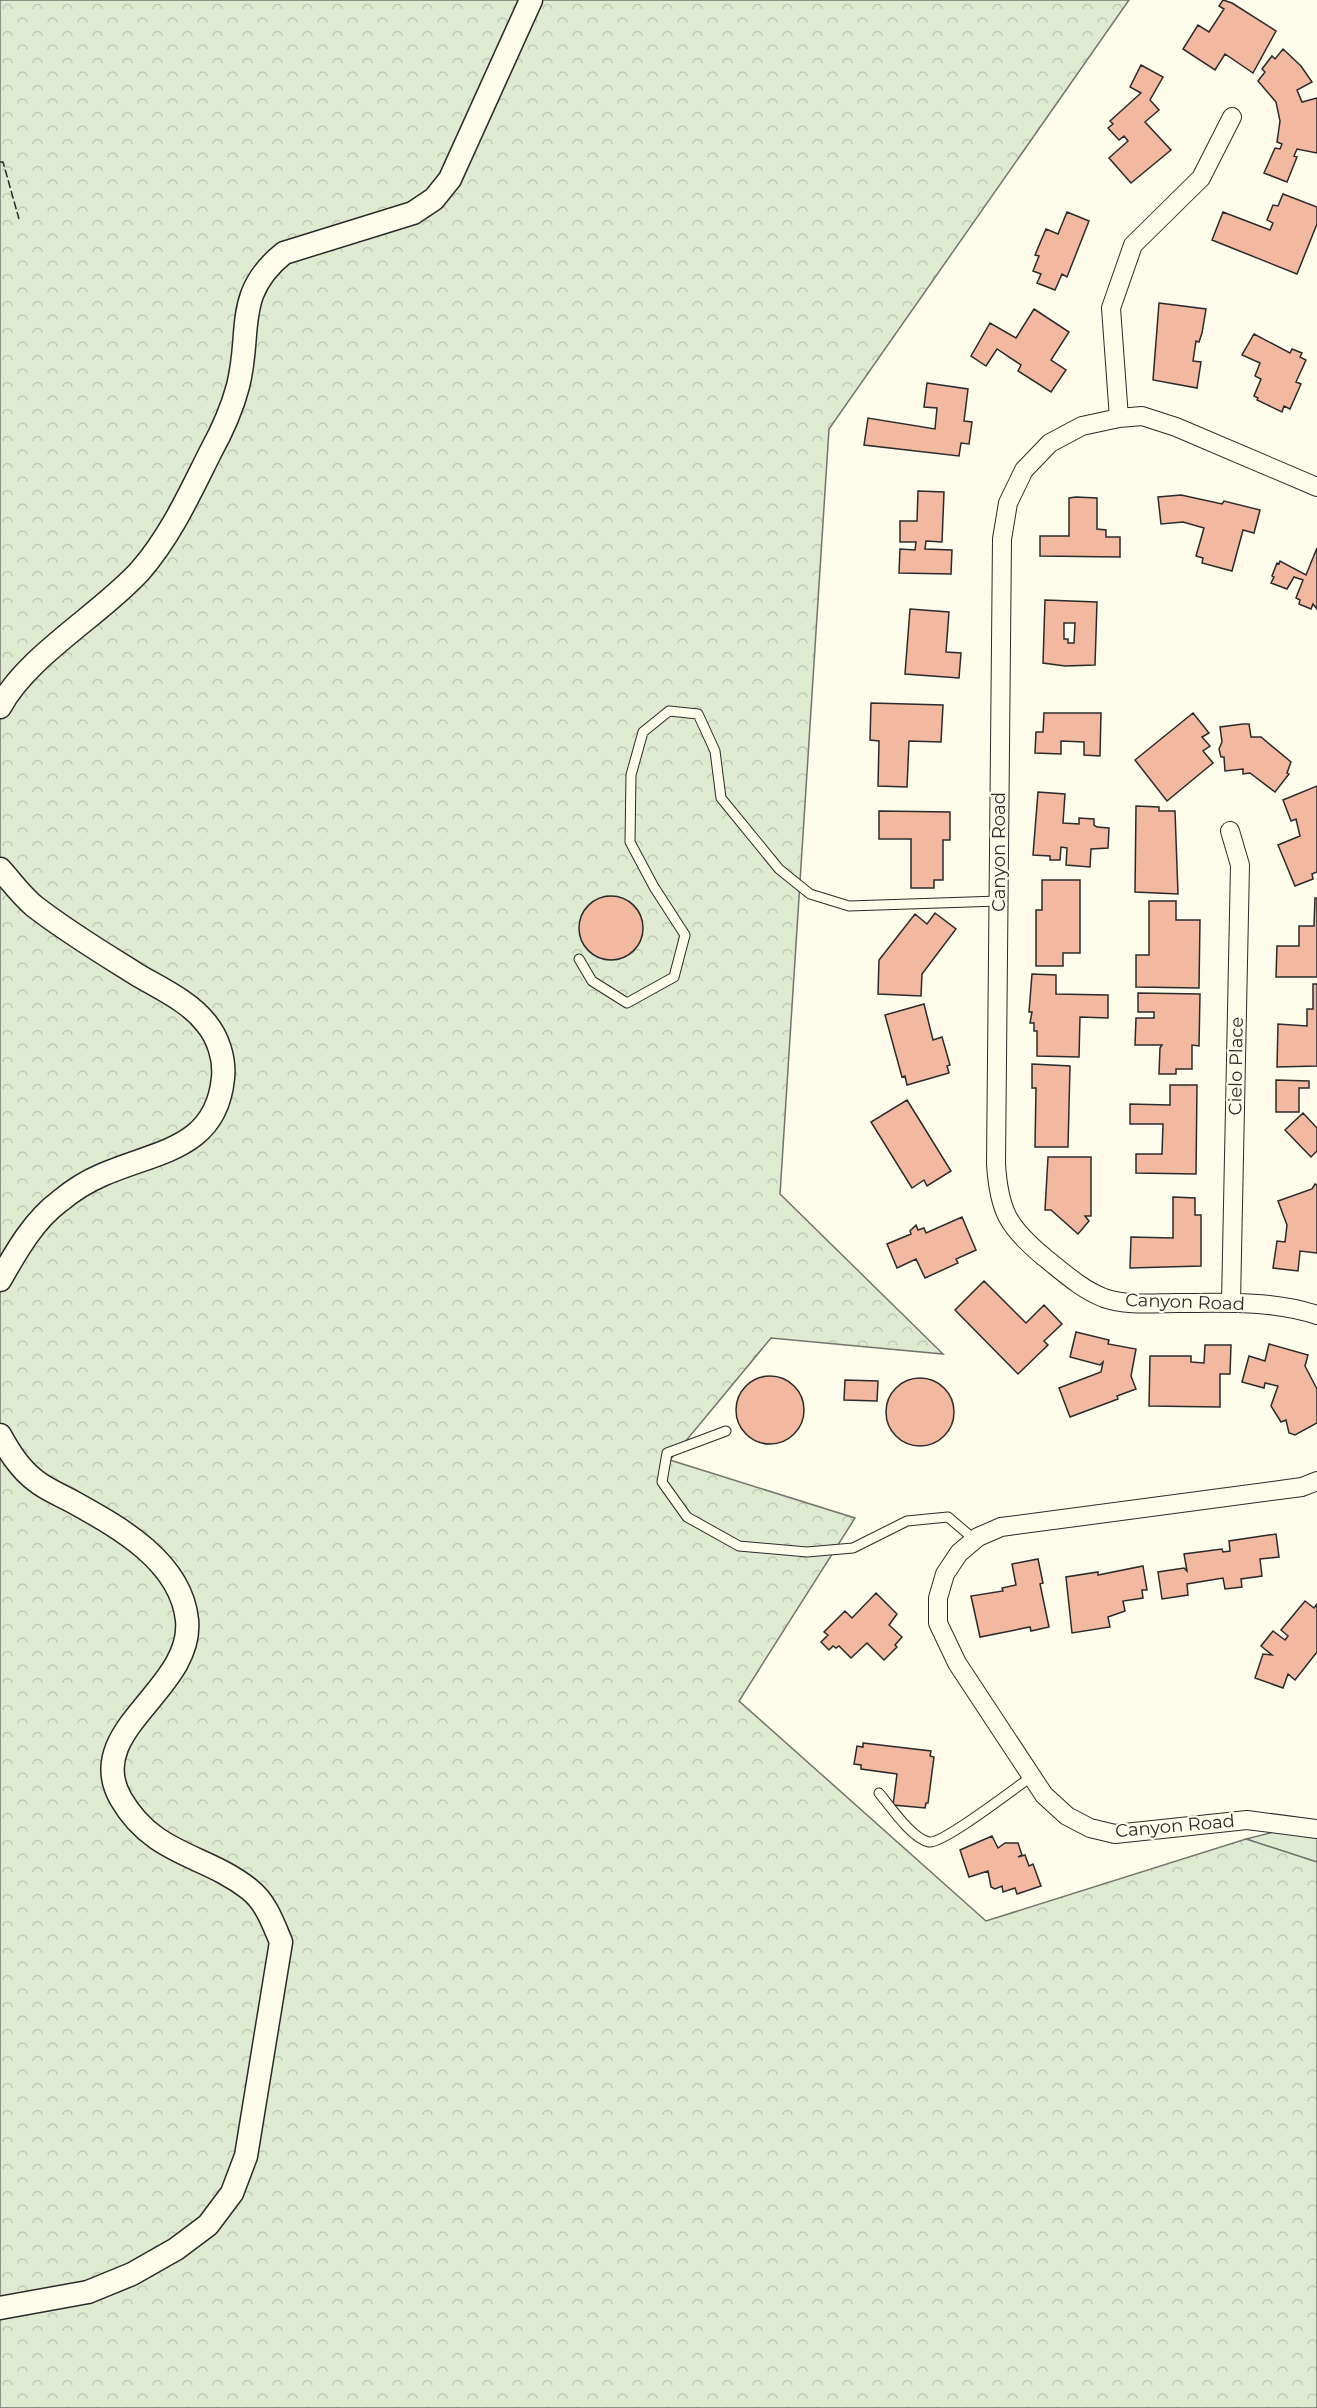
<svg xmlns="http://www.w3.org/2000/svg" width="1317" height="2408" font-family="Montserrat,sans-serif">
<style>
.green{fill:#deebd1;stroke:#74746e;stroke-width:1.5}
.forest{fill:url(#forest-crowns);stroke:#74746e;stroke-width:1.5}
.building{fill:#f2b8a0;stroke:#2b2b2b;stroke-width:1.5;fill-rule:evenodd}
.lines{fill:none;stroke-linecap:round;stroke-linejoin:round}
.service-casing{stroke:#2b2b2b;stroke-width:11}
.minor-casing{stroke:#2b2b2b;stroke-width:20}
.tertiary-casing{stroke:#2b2b2b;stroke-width:25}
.service{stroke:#fdfbea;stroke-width:9}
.minor{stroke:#fdfbea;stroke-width:18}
.tertiary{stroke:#fdfbea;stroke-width:22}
.fence{stroke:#2b2b2b;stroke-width:1.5;stroke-dasharray:8 3;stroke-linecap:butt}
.labels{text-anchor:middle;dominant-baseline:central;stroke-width:4.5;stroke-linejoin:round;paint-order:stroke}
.street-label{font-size:18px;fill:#2b2b2b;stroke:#fdfbea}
</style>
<defs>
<pattern id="forest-crowns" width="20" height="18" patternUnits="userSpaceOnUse" patternTransform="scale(1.5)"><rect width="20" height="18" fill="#deebd1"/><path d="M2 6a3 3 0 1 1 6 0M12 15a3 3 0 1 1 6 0" fill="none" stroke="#bfcab4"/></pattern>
</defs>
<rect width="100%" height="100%" fill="#fdfbea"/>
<!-- green -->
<path class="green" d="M1317 1821V1862L1246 1839Z"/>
<!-- forest -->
<path class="forest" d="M0 0H1129L829 429 780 1194 943 1354 771 1338 670 1460 855 1518 739 1701 986 1921 1246 1839 1317 1862V2408H0Z"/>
<!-- building -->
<path class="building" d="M1223 0 1232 3 1276 31 1253 73 1225 54 1215 70 1183 49 1198 25 1209 32 1224 9 1219 6Z
M1283 49 1301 66 1312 82 1297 90 1302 102 1317 98V153L1297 149 1294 156 1297 157 1287 182 1264 173 1275 148 1280 149 1282 144 1277 142 1280 121 1276 102 1258 81 1265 72 1262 69 1272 56 1275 59Z
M1141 65 1163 77 1150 100 1159 110 1145 122 1171 150 1131 183 1109 158 1128 141 1124 136 1119 140 1108 128 1113 124 1110 121 1141 93 1130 87Z
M1283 194 1317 207V224L1297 274 1212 240 1223 212 1270 230 1273 223 1267 220 1273 205 1278 206Z
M1067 212 1089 221 1067 277 1062 274 1055 290 1037 283 1041 274 1033 271 1039 256 1035 255 1046 229 1058 234Z
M1159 303 1206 309 1202 333 1199 342 1196 341 1193 361 1201 362 1197 388 1153 380Z
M1034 309 1069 332 1051 360 1066 370 1051 392 1018 371 1021 365 997 349 986 366 971 356 990 323 1016 338Z
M1254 334 1290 353 1292 349 1302 353 1300 357 1306 360 1296 382 1301 384 1290 409 1284 406 1282 412 1257 400 1258 398 1254 396 1261 379 1255 376 1260 363 1242 355Z
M927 383 968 389 964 421 972 422 969 444 961 443 959 456 864 445 868 418 935 429 937 408 924 407Z
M918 491 944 492 942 542 926 541 925 549 952 550 951 574 899 573 900 549 915 550 916 542H900V521H917Z
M1181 495 1222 504 1224 501 1260 510 1254 533 1243 530 1232 571 1202 563 1203 558 1196 556 1204 528 1183 522 1161 524 1158 497Z
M1076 497 1097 498V529L1106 530V537H1120V557L1040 556V536H1069V498Z
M1317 548V609L1313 604 1311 609 1299 604 1300 600 1296 598 1303 580 1294 577 1287 589 1271 583 1274 577 1272 576 1277 563 1279 564 1280 561 1306 575Z
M1045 600 1097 602 1095 665 1065 666 1043 663ZM1064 623H1075L1074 643H1068V639H1064Z
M910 609 949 612 946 652 961 653 959 678 905 674Z
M871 703 943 705 941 742 909 741 907 787 878 786 879 741 870 740Z
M1044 713H1101L1100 756 1084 755V742L1061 741V754L1035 753 1036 732H1043Z
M1193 713 1209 733 1202 737 1210 746 1203 751 1213 763 1167 801 1135 760Z
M1243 724H1249L1251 737H1261L1291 762 1287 773 1289 774 1275 792 1250 773 1243 774V769L1225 771 1224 757H1221L1219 749 1222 742 1220 727Z
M1317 786V872L1312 874 1313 879 1295 886 1278 845 1300 836 1296 819 1291 821 1283 800Z
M1038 792 1065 794 1063 823 1079 824V818L1094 819V825L1097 827 1109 828 1108 848 1091 849 1090 867 1066 865 1067 848 1061 847 1060 860H1050V856L1033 855Z
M1136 806 1159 807V811H1175L1178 894 1135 892Z
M879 811 950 812V840H943V880H934V888H911V839H879Z
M1042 880H1080V953H1063V966H1036V910H1042Z
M579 928a32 32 0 1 1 64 0a32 32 0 1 1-64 0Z
M1315 898H1317V977H1276L1277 946H1299V926H1314Z
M1149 901H1176V920H1200L1199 988 1136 987V955H1149Z
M935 913 956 929 922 974 921 996 878 994 879 960 915 914 927 924Z
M1032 974 1056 975V994L1108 995V1018L1080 1017 1079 1057 1037 1056V1031H1034V1023H1030L1032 1012H1029Z
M1313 984H1317V1066L1277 1067 1278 1024 1307 1026V1009H1313Z
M1138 993 1200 994 1199 1046 1192 1045V1069H1176V1074H1159L1160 1048 1162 1045H1135L1136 1018H1154V1012H1138Z
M924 1004 933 1040 942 1037 950 1065 947 1066 949 1073 907 1085 905 1076 902 1077 885 1015Z
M1032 1064 1070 1066 1068 1147H1035L1036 1088H1032Z
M1276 1080 1309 1081V1088H1299V1112H1276Z
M1170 1085H1197L1196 1174 1136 1173V1154H1162L1163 1124H1130V1104L1170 1105Z
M907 1100 951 1171 927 1186 924 1180 912 1188 871 1122Z
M1303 1113 1317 1128V1151L1311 1157 1285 1130Z
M1048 1157H1091V1216H1085L1089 1221 1078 1234 1051 1210H1045Z
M1315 1184 1317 1185V1253L1300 1251 1298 1271 1273 1268 1277 1241 1285 1242 1287 1225 1278 1201 1312 1189Z
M1173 1197 1195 1198V1215H1201V1266L1130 1268 1131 1237 1173 1238Z
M962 1217 976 1250 956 1259 958 1263 925 1278 916 1259 897 1268 887 1244 911 1234 910 1231 916 1225 918 1230 924 1228 926 1233Z
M984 1281 1026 1323 1044 1305 1062 1324 1044 1341 1048 1345 1018 1374 955 1310Z
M1076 1332 1109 1340 1108 1344 1136 1349 1131 1376 1136 1389 1117 1396 1118 1399 1070 1417 1059 1388 1101 1372 1103 1362 1100 1365 1070 1357Z
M1269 1344 1308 1355 1305 1366 1317 1389V1423L1295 1435 1289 1433 1286 1420 1281 1422 1271 1406 1278 1386 1265 1383 1264 1388 1242 1382 1249 1356 1265 1361Z
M1205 1345H1231L1230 1374H1220V1407L1149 1406 1150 1356H1191V1362L1204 1363Z
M736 1410a34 34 0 1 1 68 0a34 34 0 1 1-68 0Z
M886 1412a34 34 0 1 1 68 0a34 34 0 1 1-68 0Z
M845 1380 878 1381 877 1401 844 1400Z
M1276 1534 1279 1557 1260 1559 1262 1576 1241 1579 1242 1587 1225 1589 1223 1578 1187 1584 1188 1595 1162 1599 1158 1572 1184 1568 1187 1571 1184 1554 1222 1549 1223 1552 1230 1551 1229 1541Z
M1038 1559 1043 1583 1040 1584 1049 1627 1031 1631 1030 1627 980 1637 971 1596 1003 1591 1002 1588 1016 1585 1012 1564Z
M1143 1566 1147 1590H1142L1143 1598 1123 1601 1125 1611 1108 1617 1110 1627 1072 1633 1066 1577 1098 1572V1575Z
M876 1593 897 1614 889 1625 902 1637 895 1645 897 1647 884 1660 867 1643 851 1658 839 1646 836 1648 833 1646 829 1650 821 1642 828 1635 824 1632 845 1611 852 1618Z
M1305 1601 1314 1608 1317 1604V1652L1295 1680 1288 1674 1283 1688 1255 1678 1263 1654 1272 1655 1261 1646 1273 1631 1285 1640 1288 1636 1281 1630Z
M863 1743 931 1751 930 1756 934 1757 928 1803H926L925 1808 893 1805 897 1774 861 1769V1765L854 1764 857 1746 863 1747Z
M992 1836 998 1848 1005 1843H1018L1022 1855 1018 1857 1025 1855 1029 1866 1033 1864 1041 1886 1017 1894 1015 1888 1003 1892 1002 1886 995 1889 991 1887 988 1871 969 1877 960 1850Z"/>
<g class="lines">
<!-- service casing -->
<g class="service-casing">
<path id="service" d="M579 959 592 981 627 1003 674 977 685 935 654 887 630 842 631 775 643 732 669 711 698 714 715 751 721 798 779 869 810 894 849 906 999 901
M726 1431 667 1453 662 1482 687 1517 739 1546 807 1552 853 1548 907 1521 948 1517 975 1540
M879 1793C890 1806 912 1839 929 1842 943 1844 1015 1788 1031 1777"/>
</g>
<!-- minor casing -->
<g class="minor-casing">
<path id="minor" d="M1119 418 1111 308 1133 245 1201 178 1232 117
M1317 487 1176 427 1142 416 1119 418 1082 426 1050 443 1024 470 1008 503 1002 539 996 1164C999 1211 1008 1227 1044 1257 1063 1272 1081 1289 1104 1298 1127 1306 1153 1303 1177 1303 1223 1303 1273 1300 1317 1315
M1230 831 1240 865 1231 1302
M1317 1481 1302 1487 1001 1527 978 1537 959 1553 945 1574 938 1598V1623L957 1663 1044 1795 1067 1816 1090 1828 1115 1834 1247 1820 1317 1829"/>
</g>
<!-- tertiary casing -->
<g class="tertiary-casing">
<path id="tertiary" d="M0 707C27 656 100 615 140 571 170 537 190 493 210 453 221 433 232 409 238 386 252 331 233 294 284 253L413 213 434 199 450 179 531 0
M0 869C11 881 21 895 34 906 66 931 101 952 136 974 159 988 189 1001 206 1023 218 1037 225 1059 223 1078 216 1150 156 1151 102 1175 88 1181 72 1191 60 1201 33 1221 16 1252 0 1280
M0 1435C10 1453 20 1469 36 1481 47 1490 63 1496 75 1503 120 1528 181 1562 187 1620 194 1690 81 1730 121 1799 154 1856 205 1854 249 1889 266 1902 273 1923 281 1942L246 2156 232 2193 208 2225 176 2249 132 2274 88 2292 0 2308"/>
</g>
<!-- service -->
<use href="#service" class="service"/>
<!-- minor -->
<use href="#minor" class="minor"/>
<!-- tertiary -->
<use href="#tertiary" class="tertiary"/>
<!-- fence -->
<path class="fence" d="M0 162H3L19 219"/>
</g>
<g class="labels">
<!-- street labels -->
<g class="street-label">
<text transform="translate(999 852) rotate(-90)">Canyon Road</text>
<text transform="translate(1236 1066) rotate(-89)">Cielo Place</text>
<text transform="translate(1185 1302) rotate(2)">Canyon Road</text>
<text transform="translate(1175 1826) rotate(-5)">Canyon Road</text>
</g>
</g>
</svg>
